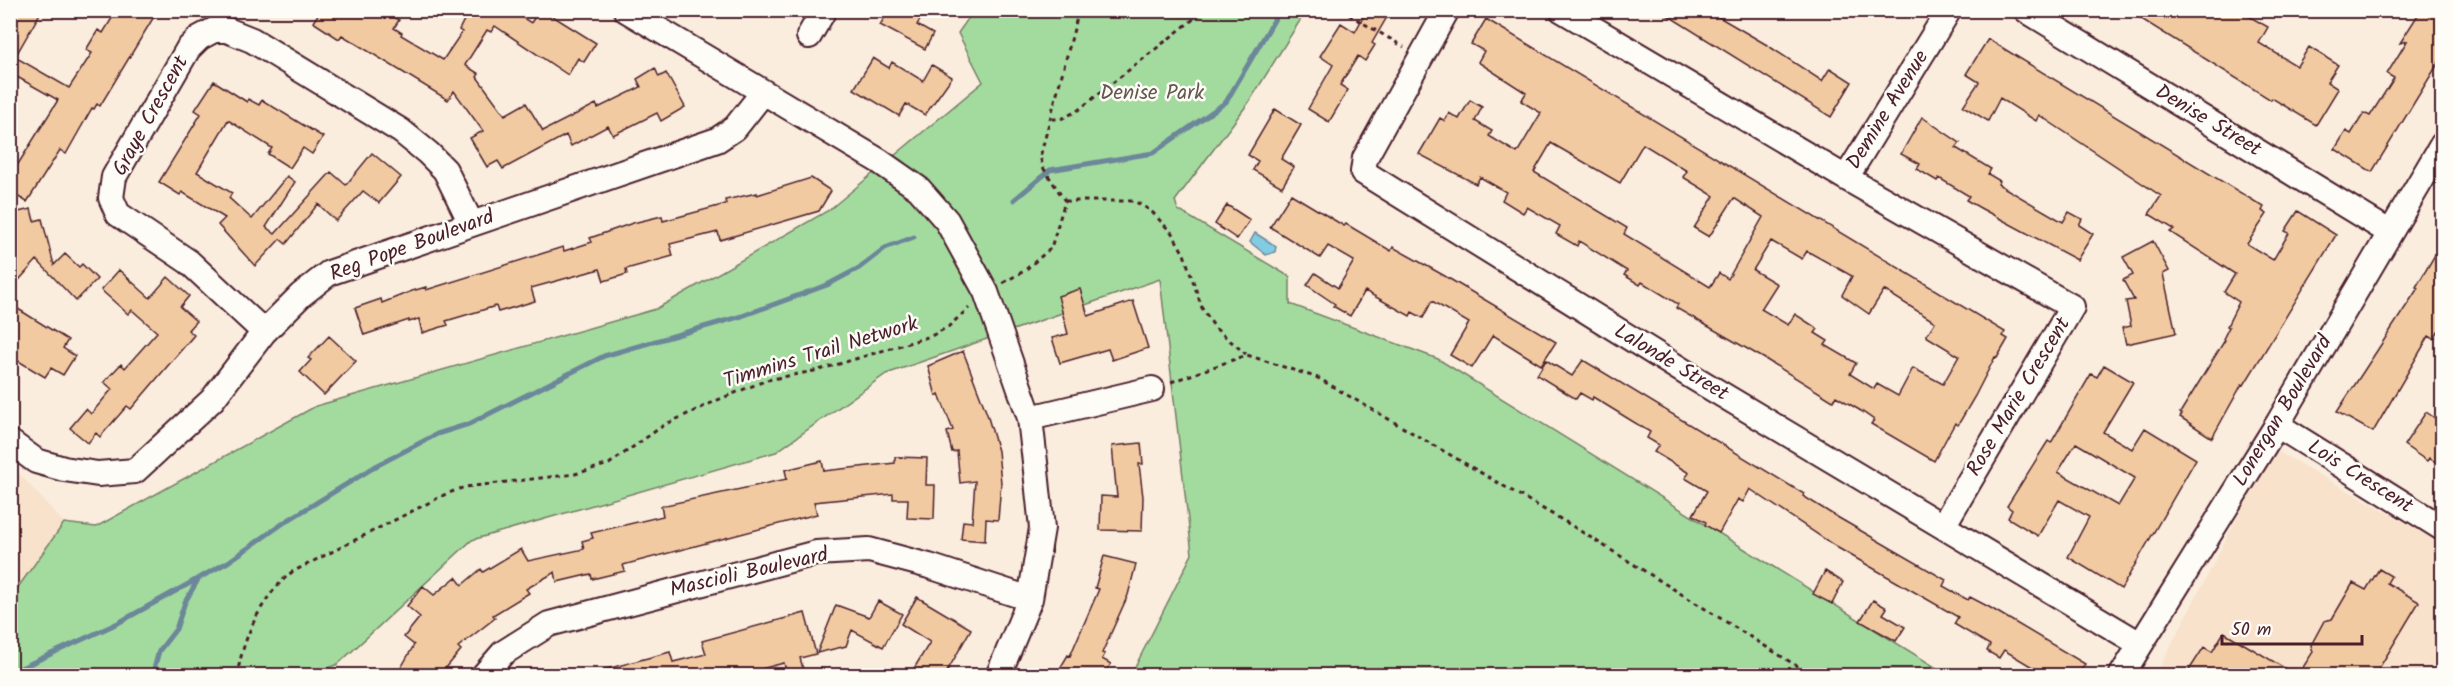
<svg xmlns="http://www.w3.org/2000/svg" width="2453" height="686" font-family="Kalam,sans-serif">
<style>
.built{fill:#f8e2cc}
.green{fill:#a3db9f;stroke:#767d65;stroke-width:1.5}
.water{fill:#82cce3;stroke:#6c8799;stroke-width:1.5}
.lines{fill:none;stroke-linecap:round;stroke-linejoin:round}
.stream{stroke:#6c8799;stroke-width:5}
.building{fill:#f2caa2;stroke:#4a1f2b;stroke-width:1.5;fill-rule:evenodd}
.minor-casing{stroke:#4a1f2b;stroke-width:28}
.path{stroke:#4a1f2b;stroke-width:3;stroke-dasharray:4.5 4.5;stroke-linecap:butt}
.minor{stroke:#fdfcf7;stroke-width:24}
.labels{text-anchor:middle;dominant-baseline:central;stroke-width:5;stroke-linejoin:round;paint-order:stroke}
.park-label{font-size:21px;fill:#65574e;stroke:#fdfcf7}
.street-label{font-size:21px;fill:#4a1f2b;stroke:#fdfcf7}
</style>
<rect width="100%" height="100%" fill="#faedde"/>
<filter id="ink" filterUnits="userSpaceOnUse"><feTurbulence type="fractalNoise" baseFrequency=".0167" numOctaves="2"/><feDisplacementMap in="SourceGraphic" scale="12" xChannelSelector="R" yChannelSelector="G"/><feConvolveMatrix kernelMatrix="1 2 1 2 8 2 1 2 1" color-interpolation-filters="sRGB"/></filter>
<g filter="url(#ink)">
<!-- built -->
<path class="built" d="M2273 449 2442 543V675L2155 676Z
M11 464 64 523 11 597Z"/>
<!-- green -->
<path class="green" d="M974 10 1306 11 1249 102 1175 201 1178 210 1290 277V304L1438 359 1948 675H1131L1192 554 1160 279 886 374 776 452 472 540 338 664 309 675 11 676V597L64 523 96 527 316 406 656 309 829 210 983 82 958 33Z"/>
<!-- water -->
<path class="water" d="M1255 233 1276 246 1275 252 1266 255 1250 242Z"/>
<g class="lines">
<!-- stream -->
<path class="stream" d="M1014 200 1050 170 1153 153 1226 102 1280 10
M10 673 118 623 228 562 285 522 376 466 437 434 469 424 604 356 742 316 827 285 859 268 885 248 914 237
M152 676 159 651 176 629 185 602 199 578"/>
</g>
<!-- building -->
<path class="building" d="M10 10H42L15 57 69 88 92 53 86 50 98 30 103 33 117 10H158L100 106 97 104 94 109 92 108 66 154 60 150 27 202 10 192V177L58 100 10 73Z
M321 10H382L399 20 394 28 402 33 401 35 443 60 462 32 459 30 469 10H511L531 23 539 10H543L596 43 584 62 578 58 568 75 495 26 491 32 487 30 465 65 479 74 477 77 505 115 526 103 543 131 596 104 598 108 641 87 637 79 655 68 659 77 666 73 685 107 661 121 657 113 613 135 608 126 571 146 566 135 503 169 498 161 487 167 470 138 483 131 454 91 448 100 342 35 339 39 313 22Z
M889 10H926L917 25 933 34 925 49 880 25Z
M1367 10H1391L1372 43 1375 45 1365 61 1358 56 1340 85 1348 90 1329 122 1308 109 1333 65 1320 56 1341 23 1355 32Z
M1659 10H1707L1767 45 1822 81 1830 68 1852 82 1831 117Z
M2127 10H2238L2268 27 2259 43 2297 66 2309 47 2338 65 2327 82 2338 89 2316 125 2272 98 2271 100Z
M2421 10H2442V57L2372 172 2335 149 2346 131 2351 134 2364 113 2370 116 2394 78 2387 74 2407 41 2400 43Z
M1486 19 2005 332 2003 336 2008 339 1997 358 1995 357 1975 396 1958 425 1955 423 1934 461 1871 424 1874 420 1861 411 1836 396 1833 401 1765 359 1676 308 1678 304 1642 282 1640 285 1624 275 1627 271 1579 241 1577 246 1556 234 1560 226 1527 207 1523 213 1502 200 1506 192 1480 177 1476 184 1419 154 1440 118 1445 121 1449 113 1459 119 1470 100 1482 107 1475 121 1492 131 1489 136 1517 153 1541 113 1521 101 1526 93 1478 62 1484 51 1471 44ZM1551 143 1620 183 1643 144 1687 171 1683 177 1714 196 1694 228 1709 237 1734 198 1763 217 1728 279 1719 273 1710 287 1624 234 1627 228 1534 172ZM1771 241 1802 259 1807 251 1852 276 1842 295 1869 314 1884 290 1935 322 1926 336 1959 356 1943 384 1913 368 1898 396 1877 384 1874 389 1850 374 1856 363 1825 345 1828 341 1815 333 1818 329 1795 314 1788 325 1761 309 1777 284 1753 270Z
M1988 39 2264 207 2262 211 2267 214 2247 244 2273 260 2289 233 2285 231 2298 211 2336 235 2244 385 2242 384 2212 438 2180 417 2182 414 2180 413 2225 340 2223 339 2229 327 2227 326 2239 302 2224 292 2235 274 2170 232 2174 229 2149 214 2161 196 2039 115 2036 121 2000 98 1988 121 1963 106 1979 82 1966 74Z
M873 58 889 68 892 62 923 81 932 65 952 77 925 115 906 104 899 116 854 89Z
M214 81 247 102 248 99 259 105 262 100 323 137 312 154 303 148 290 168 268 154 272 148 228 120 197 172 232 193 229 198 252 219 287 176 295 182 266 227 275 234 331 172 346 185 372 153 401 177 379 203 363 191 336 221 318 204 286 244 280 239 255 266 218 225 225 218 182 192 180 195 159 182 201 114 195 110Z
M1275 109 1301 125 1281 159 1294 167 1282 187 1253 170 1258 161 1248 155Z
M1922 117 1960 143 1956 148 1991 169 1988 174 2000 181 1998 184 2063 222 2069 212 2082 219 2079 225 2093 234 2077 260 1982 209 1966 200 1969 196 1939 178 1937 181 1917 169 1920 164 1901 154Z
M811 178 831 191 819 211 720 240 718 232 670 244 673 256 626 269 627 274 604 281 600 269 531 288 535 301 498 312 496 306 446 321 448 325 422 333 419 319 409 322V320L364 335 355 308 381 299 382 303 412 291 426 287V290L563 247 564 251 592 242 590 238 633 223 662 216 663 221 726 204 725 200 757 193V195Z
M1291 194 1344 226 1346 224 1391 251 1393 247 1443 275 1556 342 1541 365 1493 335 1472 368 1450 355 1469 323 1432 301 1423 318 1412 312 1410 316 1365 291 1350 316 1333 306 1335 304 1307 285 1315 273 1338 288 1354 261 1328 246 1320 258 1270 227Z
M1227 205 1250 220 1237 239 1215 224Z
M31 209 34 221 42 219 54 265 65 254 79 267 82 264 97 279 76 301 37 260 10 290V257L17 250 10 214Z
M2153 241 2169 271 2163 274 2176 333 2126 344 2122 328 2131 326 2126 301 2134 300 2123 280 2133 275 2123 257Z
M2442 243V326L2434 339 2429 336 2373 432 2337 412 2418 288 2416 287Z
M119 270 150 298 168 277 189 296 180 307 196 321 188 330 194 335 131 409 127 406 100 437 96 433 88 443 70 428 86 409 91 414 112 389 104 382 121 364 125 368 157 332 132 310 128 314 101 290Z
M1080 289 1088 316 1133 301 1148 348 1112 360 1108 349 1060 363 1052 338 1068 334 1058 296Z
M10 304 68 340 63 348 75 356 63 375 51 368 45 377 10 356Z
M329 336 356 361 324 395 300 372 311 360 308 358Z
M963 351 987 414 998 451 1001 483 998 520 986 519 985 541 961 539 963 521 972 522 975 481 960 483 957 451 952 452 947 432 953 430 939 394 936 396 928 366Z
M1546 360 1572 376 1583 360 1804 494 1803 496 1832 514 1946 580 1943 586 1968 600 1970 597 1989 607 2085 664 2078 675H2030L2034 668 2004 650 1999 658 1987 651 1990 645 1954 624 1958 617 1838 548 1750 489 1743 502 1738 499 1719 533 1705 525 1706 522 1693 515 1707 491 1685 478 1689 473 1654 452 1659 445 1647 438 1650 432 1593 397 1592 400 1580 393 1576 399 1537 375Z
M2104 365 2133 382 2103 432 2132 449 2145 428 2196 459 2121 589 2068 557 2089 517 2059 500 2038 536 2008 518 2012 510 2007 506 2048 441 2051 443 2091 374 2097 377ZM2076 443 2135 478 2118 506 2058 472Z
M2426 412 2442 423V466L2429 458 2427 461 2404 445Z
M1141 443 1143 464H1139L1143 497 1142 531 1100 530 1101 496 1117 497 1112 446Z
M895 457 927 458 926 485H935L934 519 907 518 908 499H893V494L814 502 817 514 623 565 625 571 592 579 591 574 557 582 555 572 526 589 529 593 493 615 495 618 458 647 461 650 440 675H397L414 645 404 637 420 617 407 606 423 586 434 595 456 577 462 585 481 569 483 572 521 549 528 561 584 549 582 541 593 538 591 533 663 516 661 506 787 479 785 470 822 461 824 471 895 463Z
M1104 556 1136 564 1128 595 1102 653 1105 654 1102 659 1111 664 1104 675H1056L1068 655 1070 656 1099 589 1095 588Z
M2379 569 2391 576 2387 583 2419 602 2375 675H2298L2313 652 2311 645 2324 621 2332 619 2353 583 2366 590Z
M1825 571 1843 582 1832 604 1813 594Z
M917 597 971 629 945 675H910L930 642 901 624Z
M1873 600 1887 608 1883 614 1905 627 1896 641 1860 621Z
M878 601 902 614 883 647 852 630 846 646 817 653 836 605 869 617Z
M805 613 816 654 800 658 805 675H787L784 663 737 675H604L603 670 670 652 673 662 706 654 702 641Z
M2224 632 2296 675H2186L2204 647 2212 652Z"/>
<g class="lines">
<!-- minor casing -->
<g class="minor-casing">
<path id="minor" d="M626 10 879 161 919 189 947 221 986 292 1030 418 1036 471 1042 528 1030 599 998 676
M1447 10 1365 158 1363 172 1696 379 2140 644
M1562 10 1846 178 2072 307 1943 526
M2026 10 2389 232
M809 36 824 10
M1846 178 1949 10
M264 332 189 262 118 214 111 198 114 177 188 49 199 38 214 30H227L252 40 401 131 428 153 445 170 471 223
M1030 418 1152 389
M2277 425 2442 528
M10 442 36 461 64 469 98 474 135 471 212 400 264 332 301 295 329 273 717 140 735 128 762 94
M483 676 503 653 549 624 816 553 869 550 929 566 1030 599
M2121 676 2277 425 2442 145"/>
</g>
<!-- path -->
<path class="path" d="M1341 10 1404 47
M1052 119H1061L1077 111 1205 10
M1065 201H1134L1150 210 1172 233 1184 254 1202 308 1215 328 1246 354
M1003 283 1024 271 1051 248 1065 201 1044 169 1040 157 1079 10
M1171 382 1247 355 1318 378 1569 524 1813 676
M237 676C243 637 262 596 292 572L446 494 465 487 575 474 609 464 664 425 720 399 767 380 819 370 931 336 948 327 969 308"/>
<!-- minor -->
<use href="#minor" class="minor"/>
</g>
</g>
<g class="labels">
<!-- park labels -->
<g class="park-label">
<text x="1152" y="93">Denise Park</text>
</g>
<!-- street labels -->
<g class="street-label">
<text transform="translate(1888 110) rotate(-58)">Demine Avenue</text>
<text transform="translate(151 116) rotate(-61)">Graye Crescent</text>
<text transform="translate(2208 121) rotate(31)">Denise Street</text>
<text transform="translate(412 246) rotate(-20)">Reg Pope Boulevard</text>
<text transform="translate(821 353) rotate(-17)">Timmins Trail Network</text>
<text transform="translate(1671 363) rotate(31)">Lalonde Street</text>
<text transform="translate(2019 397) rotate(-59)">Rose Marie Crescent</text>
<text transform="translate(2283 411) rotate(-59)">Lonergan Boulevard</text>
<text transform="translate(2360 477) rotate(32)">Lois Crescent</text>
<text transform="translate(749 573) rotate(-13)">Mascioli Boulevard</text>
</g>
</g>
<!-- margin -->
<rect width="2453" height="686" fill="none" stroke="#fdfcf7" stroke-width="36"/>
<rect x="18" y="18" width="2417" height="650" fill="none" stroke="#4a1f2b" stroke-width="2" filter="url(#ink)"/>
<!-- scale -->
<path d="M2222 635v9h140v-9" fill="none" stroke="#4a1f2b" stroke-width="3"/>
<text x="2231" y="635" font-size="18" fill="#4a1f2b" stroke="#fdfcf7" stroke-width="4.5" paint-order="stroke">50 m</text>
</svg>
